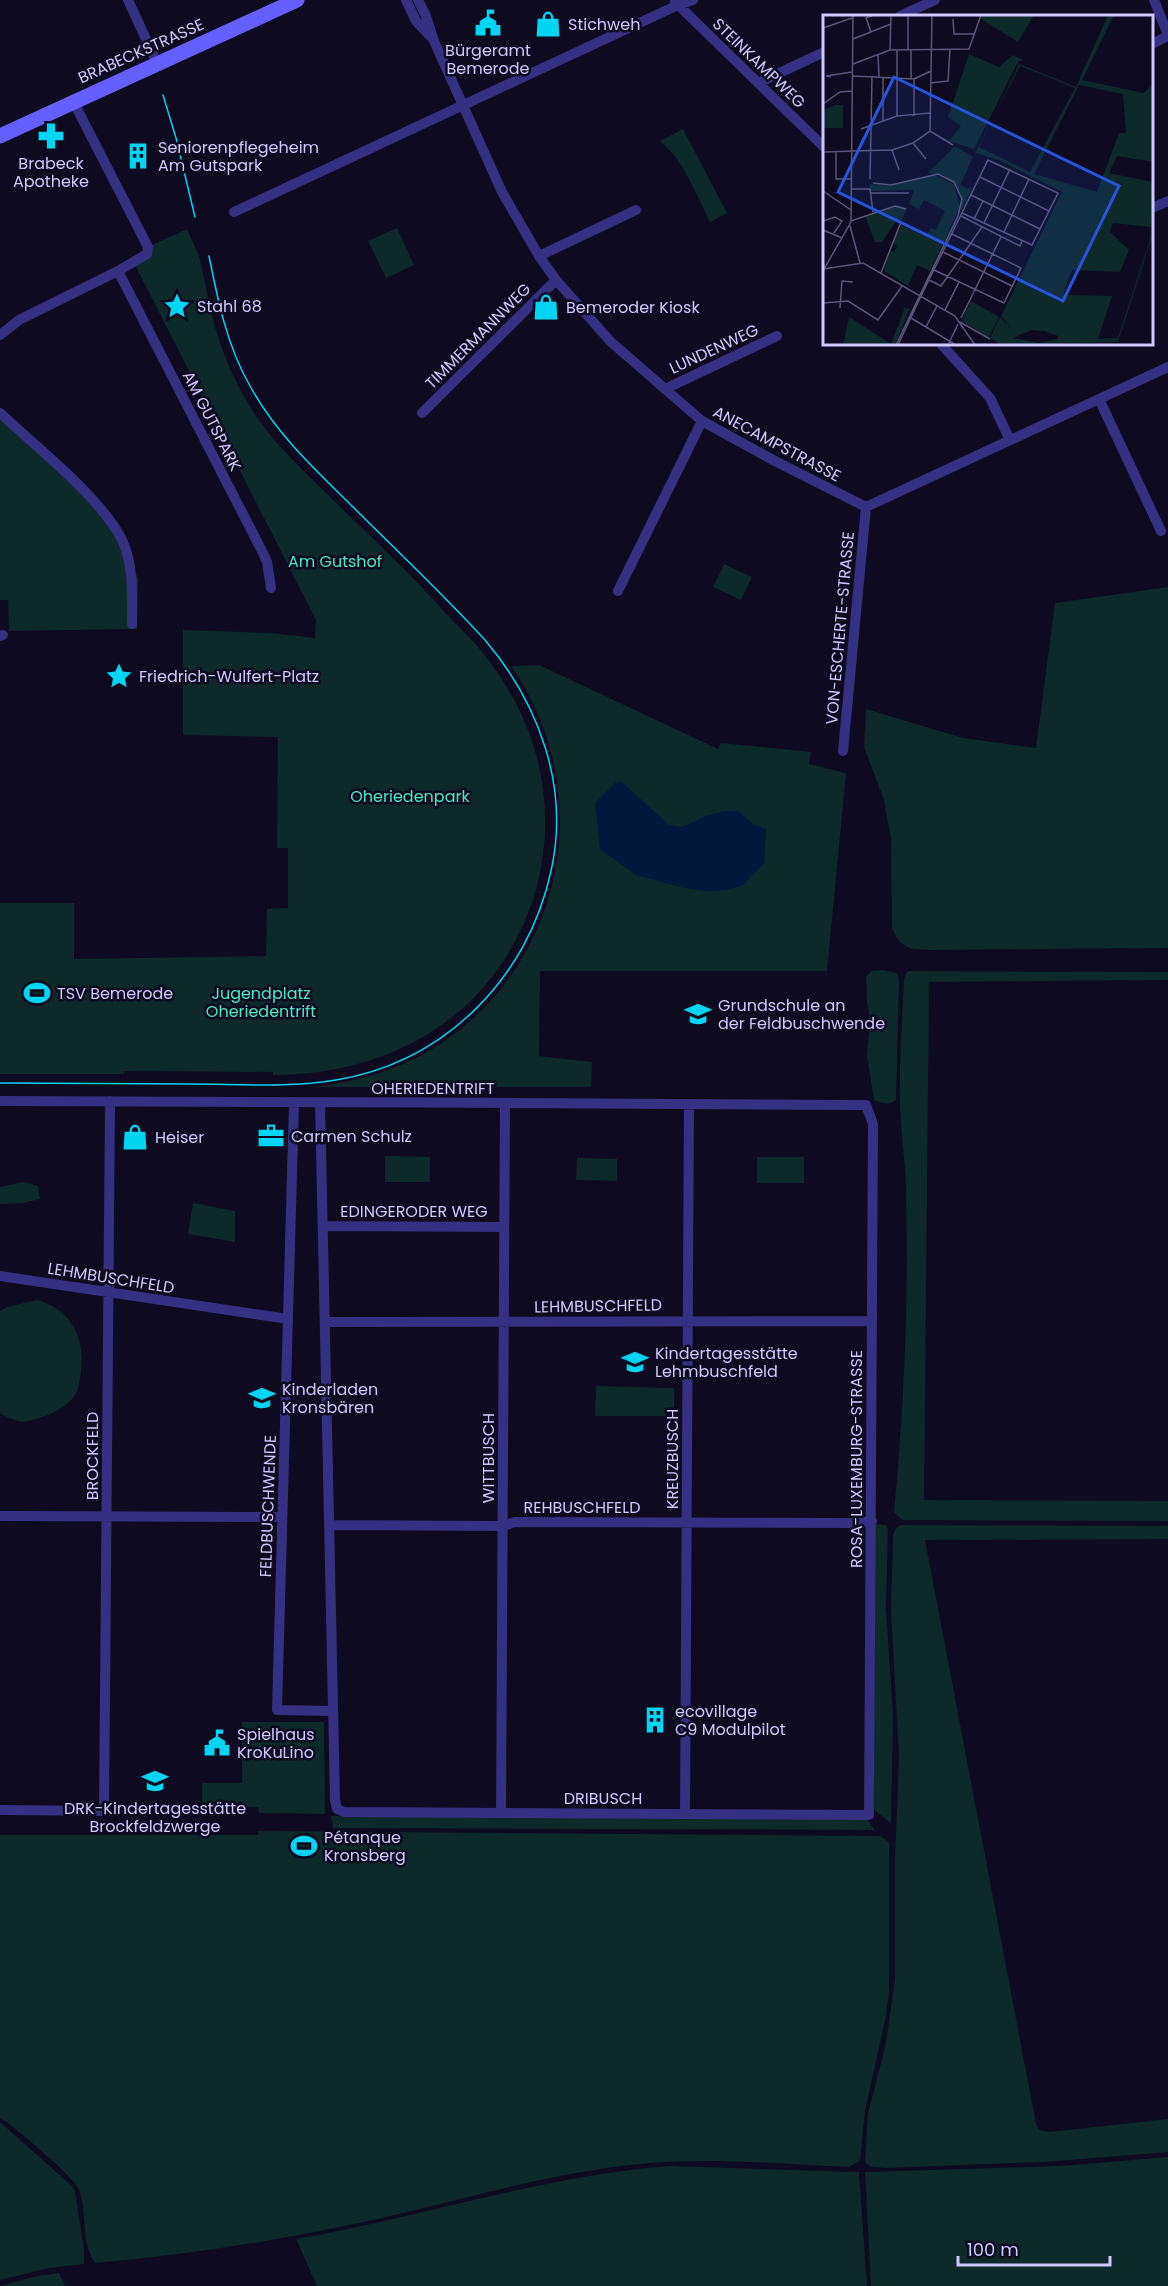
<svg xmlns="http://www.w3.org/2000/svg" width="1168" height="2286" font-family="Poppins,sans-serif">
<style>
.green{fill:#0d2929}
.water{fill:#04183e}
.lines{fill:none;stroke-linecap:round;stroke-linejoin:round}
.street{stroke:#353082;stroke-width:10}
.secondary{stroke:#665fff;stroke-width:15}
.tram{stroke:#00d6f3;stroke-width:1.5}
.labels{text-anchor:middle;dominant-baseline:central;stroke-width:5;stroke-linejoin:round;paint-order:stroke}
.poi-label{font-size:16px;fill:#cfc8ff;stroke:#0e0a1f;text-anchor:start}
.street-label{font-size:16px;fill:#cfc8ff;stroke:#0e0a1f}
.park-label{font-size:16px;fill:#49eac5;stroke:#0e0a1f}
.inset-road{fill:none;stroke:#5b5679;stroke-width:1.5}
.view{fill:#2654da;fill-opacity:0.15;stroke:#2654da;stroke-width:3}
.inset-edge{fill:none;stroke:#cfc8ff;stroke-width:3}
</style>
<rect width="100%" height="100%" fill="#0e0a1f"/>
<!-- green -->
<path class="green" d="M683 129 727 213 710 222C696 194 684 161 660 141Z
M397 228 414 265 386 278 368 241Z
M187 229C191 239 197 249 200 260 205 278 207 297 212 316 221 352 237 388 258 419 278 447 303 470 327 494 364 531 405 567 439 606 451 620 466 633 478 647 522 699 547 761 545 829 544 880 526 931 496 972 443 1043 360 1075 273 1075V1072L124 1071V1074H0V903H74V959L266 956 267 909 288 908V848H277L278 737 183 735V630L271 633 315 638 316 620 134 263 148 247Z
M0 409 90 492 112 515 128 543 138 580 137 629 9 631 8 600H0Z
M724 564 752 577 741 600 713 587Z
M1168 587V948L930 950C909 949 901 949 892 928L891 839 884 800 864 747 866 709 963 738 1036 748 1055 603Z
M539 665 718 749 721 743 811 752 809 764 846 773 827 971H540L539 1056 592 1062 591 1087H314C349 1082 382 1075 414 1059 560 985 604 799 511 666Z
M883 970 896 973 899 978 896 1100C889 1106 882 1103 874 1100L867 1055 869 1030 871 1024 867 1003 866 977 871 971Z
M909 971 1168 972V980L929 982 924 1500 1168 1501V1521L902 1520 894 1512C904 1406 909 1300 906 1193 906 1165 901 1136 900 1107 899 1065 902 1022 904 980L906 973Z
M385 1156 430 1157V1182H385Z
M757 1157H804V1183H757Z
M577 1158 617 1159V1181L576 1180Z
M23 1182 38 1186 40 1199 23 1203 0 1204V1187Z
M193 1203 235 1211V1242L188 1234Z
M37 1300C72 1310 85 1337 81 1372 80 1379 79 1389 75 1395 70 1404 54 1413 45 1416 38 1418 29 1422 22 1422 15 1421 6 1416 0 1414V1311L7 1307Z
M596 1386 674 1388V1416H595Z
M875 1524 886 1525 888 1530 886 1608 893 1716 891 1823 874 1810Z
M901 1525 1168 1526V1539L925 1540 1036 2124 1039 2130 1049 2132 1168 2119V2152L1045 2162 886 2168 871 2167 865 2162 868 2114 886 2043 895 1979V1858L899 1757 891 1612 893 1535 896 1528Z
M242 1722H324L325 1814 259 1813 258 1807H202V1783H242Z
M331 1816 867 1820 875 1830 333 1828Z
M258 1831 880 1836 889 1842V1991L886 2016 865 2111 860 2161 849 2167C780 2164 709 2157 640 2164 549 2173 462 2200 373 2220 281 2240 189 2255 95 2263 80 2241 88 2213 79 2190 72 2174 22 2135 7 2122L0 2118V1835H258Z
M0 2122 72 2186 75 2191 84 2250V2264L49 2268 0 2280Z
M1168 2157V2286H871L865 2172 1062 2166Z
M669 2166 859 2172 867 2286H317L296 2239C421 2217 543 2176 669 2166Z
M59 2273 65 2286H0L37 2276Z"/>
<!-- water -->
<path class="water" d="M622 782 669 825 682 827 706 816 726 811H738L753 824 766 829 764 863 743 885 727 890 706 891 684 888 636 875 600 849 595 803 615 783Z"/>
<g class="lines">
<!-- street -->
<path class="street" d="M128 0 157 63
M406 0 416 21 430 36
M418 0 426 16 434 41 502 192 539 256 556 280 611 342 702 421 773 460 866 507 1168 367
M1154 0 1168 35
M675 2 824 147
M900 16 935 0
M1152 44 1168 36
M758 83 824 52
M1152 208 1168 201
M234 212 678 5 693 0
M539 256 636 210
M118 271 263 553 267 562 271 588
M0 335 19 320 118 271 147 254 148 247 73 101
M941 344 990 398 1010 440
M665 389 777 336
M1099 399 1161 531
M0 413C36 447 103 499 123 542 134 567 132 598 132 624
M422 413 556 280
M618 591 702 421
M0 636 3 635
M843 751 866 507
M0 1101C289 1102 577 1103 866 1105L873 1124 869 1815 344 1812 337 1809 335 1800 320 1102
M294 1102 277 1710 333 1711
M323 1226 504 1227
M0 1276 288 1319
M325 1322 871 1321
M0 1516 282 1517
M329 1525 503 1526 515 1522 860 1523 872 1521
M0 1810 104 1811 110 1101
M501 1813 505 1103
M685 1814 689 1104"/>
<!-- secondary -->
<path class="secondary" d="M0 136 297 0"/>
<!-- tram -->
<path class="tram" d="M163 95 176 138 195 217
M0 1083C64 1083 127 1084 191 1084 239 1084 289 1088 336 1080 445 1062 528 978 551 871 570 787 539 704 485 640 442 593 395 549 350 504 313 468 275 432 250 386 227 346 218 301 209 256"/>
</g>
<!-- icons -->
<defs>
<g id="civic-bare" transform="scale(2.07)"><path d="M-.6-6.5H3V-4.5H.6V-3L4-1V1h2V6H-6V1h2V-1L-.6-3ZM-1.2 2.5V6h2.4V2.5Z" fill="#00d6f3" stroke="#0e0a1f" stroke-width="2.5" paint-order="stroke"/></g>
<g id="shop-bare" transform="scale(2.07)"><path d="M-5-2.5h2.3a2.7 3.5 0 0 1 5.4 0H5L5.5 6h-11ZM-1.5-2.5h3a1.5 2.3 0 0 0-3 0Z" fill="#00d6f3" stroke="#0e0a1f" stroke-width="2.5" paint-order="stroke"/></g>
<g id="pharmacy-bare" transform="scale(2.07)"><path d="M-2-6h4v4h4v4h-4v4h-4v-4h-4v-4h4Z" fill="#00d6f3" stroke="#0e0a1f" stroke-width="2.5" paint-order="stroke"/></g>
<g id="building-bare" transform="scale(2.07)"><path d="M-4-6H4V6H1V3H-1V6H-4ZM-2.5-4.3h1.7v1.8h-1.7ZM.8-4.3h1.7v1.8H.8ZM-2.5-1h1.7V.8h-1.7ZM.8-1h1.7V.8H.8Z" fill="#00d6f3" stroke="#0e0a1f" stroke-width="2.5" paint-order="stroke"/></g>
<g id="sight-bare" transform="scale(2.07)"><path d="M0-6L1.8-2.2L6-1.7L2.9 1.2L3.7 5.4L0 3.3L-3.7 5.4L-2.9 1.2L-6-1.7L-1.8-2.2Z" fill="#00d6f3" stroke="#0e0a1f" stroke-width="2.5" paint-order="stroke"/></g>
<g id="stadium-bare" transform="scale(2.07)"><path d="M0-5a6.5 5 0 1 0 0 10a6.5 5 0 1 0 0-10ZM-3.5-1.8h7v3.6h-7Z" fill="#00d6f3" stroke="#0e0a1f" stroke-width="2.5" paint-order="stroke"/></g>
<g id="school-bare" transform="scale(2.07)"><path d="M0-5L7-2L0 1L-7-2ZM-4 1L0 2.5L4 1V4Q0 6-4 4Z" fill="#00d6f3" stroke="#0e0a1f" stroke-width="2.5" paint-order="stroke"/></g>
<g id="office-bare" transform="scale(2.07)"><path d="M-6-3h4V-5.5h4V-3h4V5H-6ZM-1-4.5V-3h2v-1.5ZM-6 0V1H6V0Z" fill="#00d6f3" stroke="#0e0a1f" stroke-width="2.5" paint-order="stroke"/></g>
</defs>
<g fill-rule="evenodd">
<use href="#civic-bare" x="488" y="23"/>
<use href="#shop-bare" x="548" y="24"/>
<use href="#pharmacy-bare" x="51" y="136"/>
<use href="#building-bare" x="138" y="156"/>
<use href="#sight-bare" x="177" y="306"/>
<use href="#shop-bare" x="546" y="307"/>
<use href="#sight-bare" x="119" y="676"/>
<use href="#stadium-bare" x="37" y="993"/>
<use href="#school-bare" x="698" y="1014"/>
<use href="#office-bare" x="271" y="1136"/>
<use href="#shop-bare" x="135" y="1137"/>
<use href="#school-bare" x="635" y="1362"/>
<use href="#school-bare" x="262" y="1398"/>
<use href="#building-bare" x="655" y="1720"/>
<use href="#civic-bare" x="217" y="1743"/>
<use href="#school-bare" x="155" y="1781"/>
<use href="#stadium-bare" x="304" y="1846"/>
</g>
<g class="labels">
<!-- poi labels -->
<g class="poi-label">
<text x="568" y="24">Stichweh</text>
<text x="488" y="50" text-anchor="middle">Bürgeramt<tspan x="488" dy="18">Bemerode</tspan></text>
<text x="158" y="147">Seniorenpflegeheim<tspan x="158" dy="18">Am Gutspark</tspan></text>
<text x="51" y="163" text-anchor="middle">Brabeck<tspan x="51" dy="18">Apotheke</tspan></text>
<text x="197" y="306">Stahl 68</text>
<text x="566" y="307">Bemeroder Kiosk</text>
<text x="139" y="676">Friedrich-Wulfert-Platz</text>
<text x="57" y="993">TSV Bemerode</text>
<text x="718" y="1005">Grundschule an<tspan x="718" dy="18">der Feldbuschwende</tspan></text>
<text x="291" y="1136">Carmen Schulz</text>
<text x="155" y="1137">Heiser</text>
<text x="655" y="1353">Kindertagesstätte<tspan x="655" dy="18">Lehmbuschfeld</tspan></text>
<text x="282" y="1389">Kinderladen<tspan x="282" dy="18">Kronsbären</tspan></text>
<text x="675" y="1711">ecovillage<tspan x="675" dy="18">C9 Modulpilot</tspan></text>
<text x="237" y="1734">Spielhaus<tspan x="237" dy="18">KroKuLino</tspan></text>
<text x="155" y="1808" text-anchor="middle">DRK-Kindertagesstätte<tspan x="155" dy="18">Brockfeldzwerge</tspan></text>
<text x="324" y="1837">Pétanque<tspan x="324" dy="18">Kronsberg</tspan></text>
</g>
<!-- street labels -->
<g class="street-label">
<text transform="translate(141 51) rotate(-24)">BRABECKSTRASSE</text>
<text transform="translate(759 63) rotate(44)">STEINKAMPWEG</text>
<text transform="translate(478 336) rotate(-45)">TIMMERMANNWEG</text>
<text transform="translate(714 349) rotate(-25)">LUNDENWEG</text>
<text transform="translate(212 421) rotate(63)">AM GUTSPARK</text>
<text transform="translate(777 444) rotate(28)">ANECAMPSTRASSE</text>
<text transform="translate(840 628) rotate(-85)">VON-ESCHERTE-STRASSE</text>
<text x="433" y="1088">OHERIEDENTRIFT</text>
<text x="414" y="1211">EDINGERODER WEG</text>
<text transform="translate(111 1278) rotate(9)">LEHMBUSCHFELD</text>
<text transform="translate(598 1306) rotate(-1)">LEHMBUSCHFELD</text>
<text transform="translate(92 1456) rotate(-90)">BROCKFELD</text>
<text transform="translate(488 1458) rotate(-90)">WITTBUSCH</text>
<text transform="translate(672 1459) rotate(-90)">KREUZBUSCH</text>
<text transform="translate(856 1459) rotate(-90)">ROSA-LUXEMBURG-STRASSE</text>
<text transform="translate(268 1506) rotate(-88)">FELDBUSCHWENDE</text>
<text x="582" y="1507">REHBUSCHFELD</text>
<text x="603" y="1798">DRIBUSCH</text>
</g>
<!-- park labels -->
<g class="park-label">
<text x="335" y="561">Am Gutshof</text>
<text x="410" y="796">Oheriedenpark</text>
<text x="261" y="993">Jugendplatz<tspan x="261" dy="18">Oheriedentrift</tspan></text>
</g>
</g>
<!-- overview -->
<g transform="translate(823 15)">
<rect width="330" height="330" fill="#0e0a1f"/>
<path d="M160 0H211L195 27 158 4ZM285 0H291L259 65 321 78 330 68V147L294 141 286 158 330 167 328 225 295 327 179 330 167 323 177 302 189 314 178 301 239 177 176 145 152 138 172 99 156 132 207 157 252 73 197 51 172 99 196 49 253 72ZM256 70 300 79 303 118H296L274 177 211 159ZM290 208 328 212 327 224 295 323 275 324 289 281 241 280V276L249 255 297 257 306 235 287 217ZM208 315 221 316 235 321V324L216 328 190 323ZM146 39 176 52 190 40 200 45 195 47 151 134 126 126 138 111 125 102ZM12 90H20V113H0V95ZM132 131 150 142 137 170 145 174 150 171 137 198 139 182 133 169 120 160 105 158ZM111 160 131 169 137 192 107 256 94 250 85 271 61 256 67 236 71 237 74 231 70 228 78 210 103 221 108 213 113 215 122 196 101 185 96 194 86 189 91 175 47 176V169L68 171ZM75 190 84 193 78 206 74 205 59 227H52L42 201ZM92 281 72 330H20L26 302 68 329 82 292 86 294ZM148 286 176 302 166 322 139 306Z" fill="#0d2929" fill-rule="evenodd"/>
<path class="inset-road" d="M130 4 131 19H152M0 13 29 3M48 17 43 3 50 0M30 24 68 9M67 35 68 0M85 35V0M55 39 56 62M30 49 67 35 146 34 158 0M30 61 91 64 108 56M8 62 3 61 29 57M88 64V35M107 68 125 66 127 34M0 89 17 77 29 76M74 101V35M91 101V64M60 106V62M38 114 74 101 107 98M107 116 130 130M90 128 103 144M69 135 76 155M30 136 69 135 90 128 107 116 109 0M0 137 30 136M13 137V164H29M157 162 226 196M47 164 49 61M50 168 68 170 115 159 131 167 139 184 135 201 73 330M29 174H47L50 197M0 176 28 195M48 178H86M148 180 217 214M138 201 197 231 199 226M151 204 160 186M0 206 12 202 19 206 11 218M28 206 72 191 83 194M161 208 187 154M27 211 37 248M0 215 19 223M181 217 206 164M120 237 189 271M0 254 40 248 132 301 152 330M1 254 28 207 30 0M111 255 181 288 198 253 129 219M58 258 78 207M106 265 118 271 159 212M98 281 165 145 235 178 209 230 139 198M0 288 25 286 55 305 79 271M17 293 19 266 30 267M122 295 136 267M88 303 133 330M138 303 178 222M137 307 167 324M103 312 114 291M75 330 98 281M125 330 135 309"/>
<path class="view" d="M71 62 296 171 240 286 15 177Z"/>
<rect width="330" height="330" class="inset-edge"/>
</g>
<!-- scale -->
<path d="M958 2256v9h152v-9" fill="none" stroke="#cfc8ff" stroke-width="3"/>
<text x="967" y="2256" font-size="18" fill="#cfc8ff" stroke="#0e0a1f" stroke-width="4.5" paint-order="stroke">100 m</text>
</svg>
